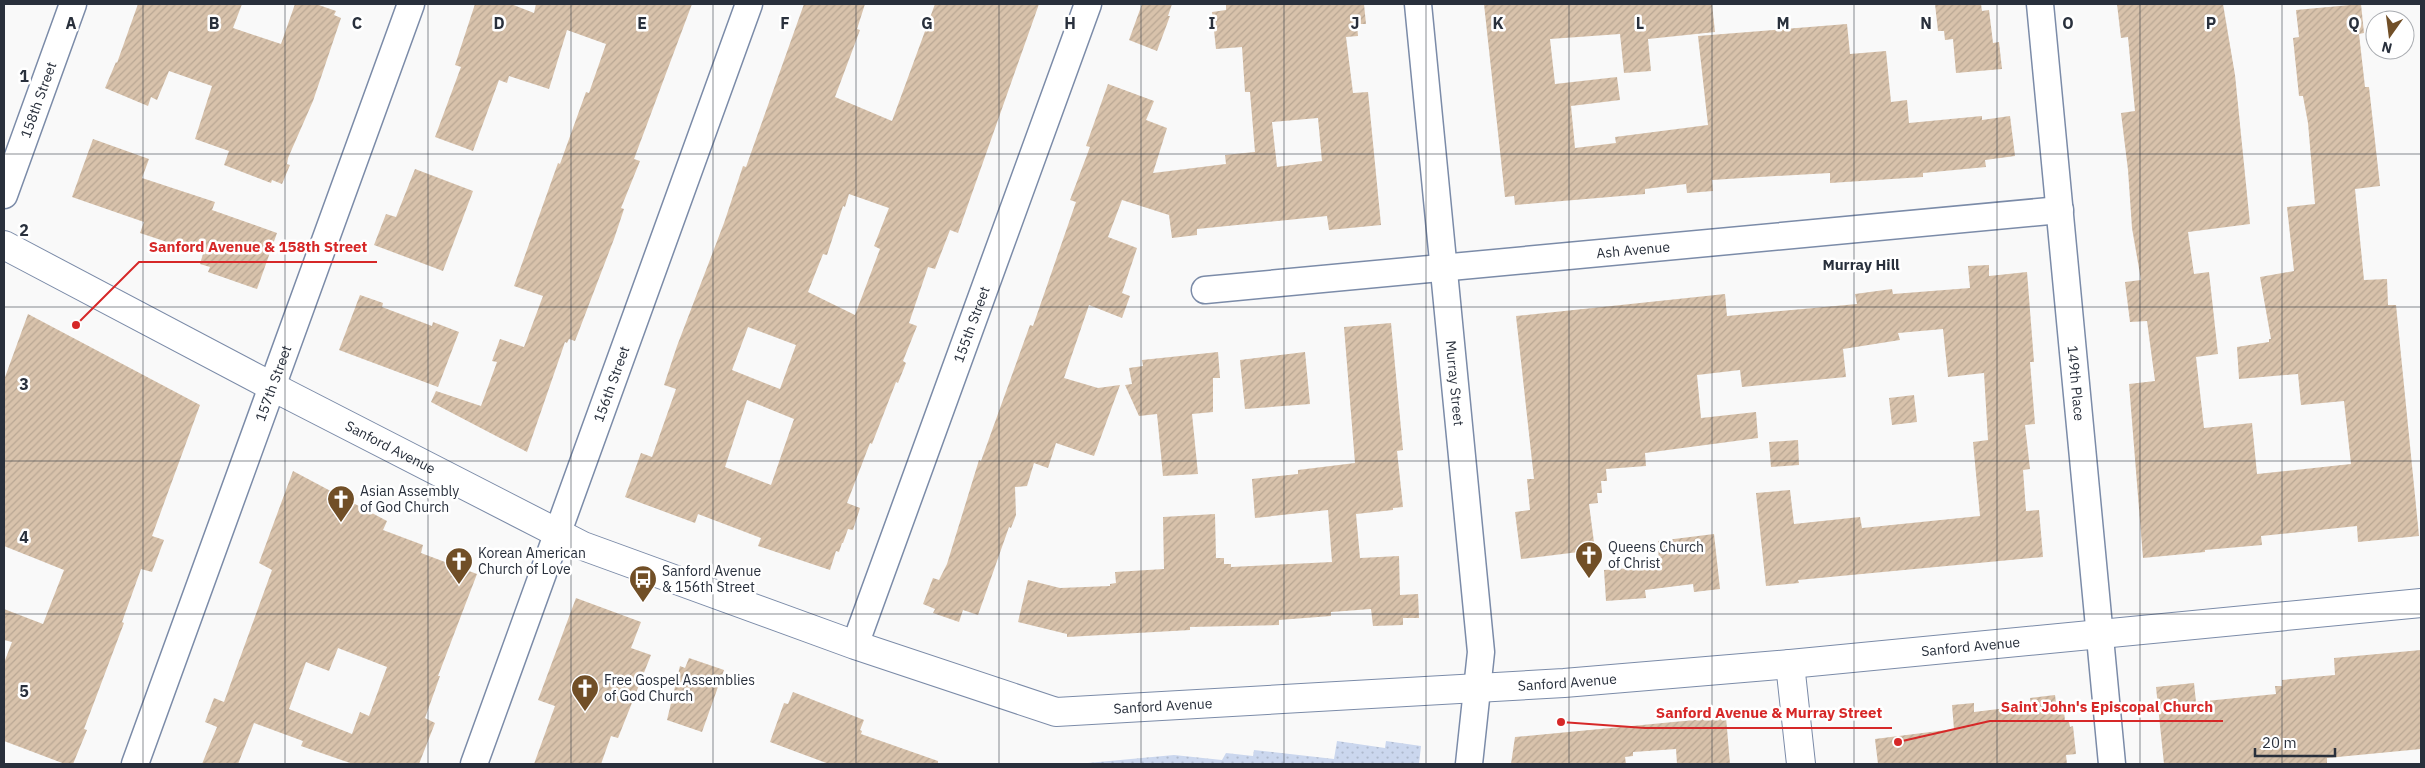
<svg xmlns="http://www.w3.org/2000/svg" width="2425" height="768" font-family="'IBM Plex Sans',sans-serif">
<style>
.park{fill:url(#park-dots)}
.building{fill:url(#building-hatch);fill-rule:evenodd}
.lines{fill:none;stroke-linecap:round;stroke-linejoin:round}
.street-casing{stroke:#7b8ba8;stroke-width:29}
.secondary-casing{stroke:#7b8ba8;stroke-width:30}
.street{stroke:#fff;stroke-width:26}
.secondary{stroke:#fff;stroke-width:28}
.grid{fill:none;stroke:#29303c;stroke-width:1;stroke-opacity:0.55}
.labels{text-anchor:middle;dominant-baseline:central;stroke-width:5;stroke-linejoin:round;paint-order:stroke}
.street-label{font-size:14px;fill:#29303c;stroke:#fff}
.poi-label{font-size:14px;fill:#29303c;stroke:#fff;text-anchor:start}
.neighbourhood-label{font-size:15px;font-weight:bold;fill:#29303c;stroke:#fff}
.grid-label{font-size:16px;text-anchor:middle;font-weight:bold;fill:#29303c;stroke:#fff;stroke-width:5;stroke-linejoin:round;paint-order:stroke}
.leader{fill:none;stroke:#d62828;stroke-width:2}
.callout-dot{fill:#d62828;stroke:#fff;stroke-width:2}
.callout-label{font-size:15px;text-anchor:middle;font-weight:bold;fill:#d62828;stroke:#fff;stroke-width:5;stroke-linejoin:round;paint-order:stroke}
</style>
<defs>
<pattern id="park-dots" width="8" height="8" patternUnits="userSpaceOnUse" patternTransform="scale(1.25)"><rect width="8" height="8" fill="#cbd7ee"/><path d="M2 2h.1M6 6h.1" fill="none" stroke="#aeb9cd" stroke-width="1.8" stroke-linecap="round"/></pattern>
<pattern id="building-hatch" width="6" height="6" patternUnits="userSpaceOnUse" patternTransform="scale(1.25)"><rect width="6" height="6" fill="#d8c2ab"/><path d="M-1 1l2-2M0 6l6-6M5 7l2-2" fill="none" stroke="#b9a794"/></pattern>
</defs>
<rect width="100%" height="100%" fill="#f9f9f9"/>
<!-- park -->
<path class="park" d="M1337 741 1385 748 1386 741 1421 746 1419 764H1077L1174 755 1222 760 1226 753 1253 756 1254 750 1334 759Z"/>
<!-- building -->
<path class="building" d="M138 4H242L233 28 281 44 295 4H316L336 11 334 15 341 18 313 101 288 158 287 164 290 165 282 184 272 180 271 183 224 165 229 151 195 139 212 86 169 71 157 100 151 97 148 106 105 88 116 62 117 63Z
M475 4H511L534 13 536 4H692L634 159 640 161 621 208 624 209 614 239 575 341 569 339 567 343 565 342 527 452 431 402 436 391 481 406 497 362 492 361 500 339 524 347 543 296 514 286 558 163 560 164 586 92 589 93 606 44 567 30 549 89 509 76 507 83 499 80 473 151 435 137 461 67 455 65Z
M804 4H865L857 29 860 30 835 97 892 121 935 4H1039L958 233 950 230 935 269 928 267 909 323 917 326 903 361 906 363 898 383 896 382 872 444 870 443 847 503 860 508 853 530 848 529 843 543H842L839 552 836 551 830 570 758 546 761 538 698 514 695 523 625 497 641 453 652 457 676 389 664 385 677 346 724 223 743 166 746 167ZM849 194 889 208 874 246 880 249 855 315 808 292 823 254 827 255 843 206 845 207ZM748 327 796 345 780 389 732 370ZM747 400 794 419 771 485 725 467Z
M1142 4H1172L1168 16H1170L1157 51 1129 40Z
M1226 4H1364L1366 24H1357L1358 36 1346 37 1353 93 1368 92 1381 225 1329 230 1327 216 1197 229V235L1172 238 1169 215 1122 200 1108 237 1137 248 1122 293 1130 296 1122 318 1089 305 1064 378 1098 388 1120 385 1094 456 1056 443 1048 468 1034 463 1027 486 1015 487 1016 515 1011 528 1009 527 978 615 963 610 959 622 933 613 935 609 923 604 933 578 939 580 947 564 979 460 981 461 1030 325 1033 326 1076 202 1070 200 1090 147 1086 146 1108 84 1154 101 1146 120 1167 128 1153 173 1226 164 1225 155 1255 152 1250 92H1245L1242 47 1216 49 1212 12 1226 10ZM1318 118 1322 161 1277 167 1272 122Z
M1484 4H1712L1715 32 1648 39 1651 71 1624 73 1620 34 1550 39 1555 84 1617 77 1620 100 1571 106 1575 148 1616 143 1615 137 1708 125 1698 36 1847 24 1850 54 1886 51 1891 102 1907 100 1909 123 1982 116V120L2010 116 2015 156 1985 160 1986 167 1923 173V177L1830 183V173L1743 178 1712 180 1713 191 1687 193 1686 184 1645 189V194L1515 205 1514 196 1505 197Z
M1935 4H1981L1982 11 1989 10 1993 43 1999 42 2002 69 1956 73 1953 39 1945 40 1944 31H1938Z
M2117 4H2223L2235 75 2250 224 2188 232 2194 274 2209 272 2218 354 2196 357 2204 428 2252 423 2257 474 2351 464 2344 401 2301 405 2298 374 2239 379 2237 347 2269 342V339H2271L2260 277 2294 271 2287 207 2315 204 2308 123 2303 96H2299L2293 38 2299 37 2296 10 2361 4 2364 33 2359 34 2365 87H2369L2380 186 2355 189 2364 280 2387 279 2388 305H2396L2419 536 2358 542 2357 526 2261 536 2262 545 2205 550V552L2143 558 2129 384 2155 381 2147 321 2130 322 2125 282 2141 280 2132 228 2128 170 2121 113 2135 111 2128 37 2121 38Z
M93 139 149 159 142 178 215 202 212 210 277 233 257 289 208 272 210 267 200 264 203 254 140 233 144 222 72 197Z
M415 169 473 191 443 271 374 245 386 214 396 217Z
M1989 265V276L2027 272 2034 362H2030L2035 424 2025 425 2030 469 2023 470 2026 511 2039 510 2043 557 1798 580 1799 583 1766 586 1756 493 1790 490 1794 524 1860 517 1862 528 1980 516 1973 442 1988 440 1984 373 1948 377 1943 329 1898 333 1900 340 1843 349 1846 377 1742 387 1740 370 1697 375 1701 418 1756 412 1758 438 1645 453 1646 466 1606 469 1607 481H1601L1602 493H1597L1598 503 1589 504 1595 550 1521 559 1515 512 1530 510 1527 479H1534L1516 316 1725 294 1727 316 1857 304 1855 294 1892 289 1893 294 1970 288 1968 266Z
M360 295 383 303 382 307 432 326 433 322 459 332 438 387 339 350Z
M28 314 200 405 152 536 164 540 152 572 141 569 122 622 124 623 84 729 87 730 73 764H65L4 741V663L12 642 4 640V609L43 624 64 570 4 546V380Z
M1391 323 1403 450 1397 451 1403 507 1393 508V510L1356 514 1360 558 1399 556 1400 595 1418 594 1419 618H1403V625L1373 626 1371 609 1331 612V616L1279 620V625L1190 627V630L1067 637V634L1018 622 1028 580 1060 588 1110 586V584L1116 583 1115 572 1164 569 1163 517 1215 514 1216 558H1224V564H1231V567L1332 562 1328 510 1255 518 1252 479 1298 474V470L1355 463 1344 327Z
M1218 352 1220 378H1213V412L1192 414 1198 474 1163 476 1157 414 1139 416 1125 385 1132 384 1129 368 1143 366 1142 360Z
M1305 352 1310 404 1245 409 1240 360Z
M1914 395 1917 422 1892 425 1889 398Z
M1798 440 1799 465 1771 467 1769 442Z
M293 471 387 521 383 530 423 545 421 553 477 574 438 676H440L425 718 435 723 419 764H353L301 746 303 741 254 723 238 764H202L217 727 205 722 214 698 224 702 272 570 259 563ZM338 648 387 667 369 716 360 712 352 734 289 709 306 662 329 671Z
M1714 534 1720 589 1694 592 1693 584 1645 590 1646 598 1606 601 1604 570 1659 566 1658 541Z
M576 598 641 622 631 648 651 655 618 738 611 736 601 764H534L555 706 538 700Z
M2421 650V749L2327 758V764H2164L2156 687 2194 683 2196 702 2276 694 2275 686H2282V680L2335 675 2334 658Z
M689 658 724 670 702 732 667 720 680 666 685 668Z
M793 692 864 720 860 730 862 731 861 734 938 761V764H829L770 742 784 703 788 704Z
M2055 695 2057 710H2064L2065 722H2069L2070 727 2073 726 2076 754 2066 755 2067 764H1878L1875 739 1954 729 1952 705 1974 703V712L2031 705 2030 698Z
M1726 717 1730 764H1677L1676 749 1633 752V756L1625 757 1626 764H1511L1515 737Z"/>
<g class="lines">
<!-- street casing -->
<g class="street-casing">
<g id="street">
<path id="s1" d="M1418 4 1481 652 1469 764"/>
<path id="s2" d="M2040 4 2112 764"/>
<path id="s3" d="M4 195 73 4"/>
<path id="s4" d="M1205 290 2060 210"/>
<path id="s5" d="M855 645 1088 4"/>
<path id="s6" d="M135 764 411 4"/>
<path id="s7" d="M474 764 749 4"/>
</g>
</g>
<!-- secondary casing -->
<g class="secondary-casing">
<g id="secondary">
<path id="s8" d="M4 245 273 387 583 546 855 645 1056 712 1564 683 1790 664 2421 603"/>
<path d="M1790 664 1801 764"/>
</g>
</g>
<!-- street -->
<use href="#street" class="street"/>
<!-- secondary -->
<use href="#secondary" class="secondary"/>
</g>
<!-- grid -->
<path class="grid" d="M143 4V764M285 4V764M428 4V764M571 4V764M713 4V764M856 4V764M999 4V764M1141 4V764M1284 4V764M1426 4V764M1569 4V764M1712 4V764M1854 4V764M1997 4V764M2140 4V764M2282 4V764M4 154H2421M4 307H2421M4 461H2421M4 614H2421"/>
<!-- icons -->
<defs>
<g id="church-pin" transform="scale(1.4375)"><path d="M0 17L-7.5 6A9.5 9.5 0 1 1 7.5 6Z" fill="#714f27" stroke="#fff"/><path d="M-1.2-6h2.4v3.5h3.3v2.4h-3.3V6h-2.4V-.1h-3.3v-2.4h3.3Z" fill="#fff"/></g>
<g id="bus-pin" transform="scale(1.4375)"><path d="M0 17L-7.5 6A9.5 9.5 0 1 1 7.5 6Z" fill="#714f27" stroke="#fff"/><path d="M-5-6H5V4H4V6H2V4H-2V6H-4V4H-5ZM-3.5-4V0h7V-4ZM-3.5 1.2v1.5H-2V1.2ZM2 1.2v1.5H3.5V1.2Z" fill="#fff"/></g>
</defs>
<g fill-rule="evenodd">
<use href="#church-pin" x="341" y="499"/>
<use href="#church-pin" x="1589" y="555"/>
<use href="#church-pin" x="459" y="561"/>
<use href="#bus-pin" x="643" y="579"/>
<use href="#church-pin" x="585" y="688"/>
</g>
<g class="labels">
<!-- street labels -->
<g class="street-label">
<text stroke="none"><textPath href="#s3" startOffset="101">158th Street</textPath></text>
<text stroke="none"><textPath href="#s4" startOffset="430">Ash Avenue</textPath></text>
<text stroke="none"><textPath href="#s5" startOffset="341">155th Street</textPath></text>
<text stroke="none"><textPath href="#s6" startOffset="405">157th Street</textPath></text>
<text stroke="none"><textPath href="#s7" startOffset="404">156th Street</textPath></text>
<text stroke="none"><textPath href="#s1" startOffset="381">Murray Street</textPath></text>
<text stroke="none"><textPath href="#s2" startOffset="381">149th Place</textPath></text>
<text stroke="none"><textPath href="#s8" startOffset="436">Sanford Avenue</textPath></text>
<text stroke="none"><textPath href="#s8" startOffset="2071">Sanford Avenue</textPath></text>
<text stroke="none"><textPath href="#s8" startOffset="1666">Sanford Avenue</textPath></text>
<text stroke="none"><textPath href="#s8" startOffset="1261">Sanford Avenue</textPath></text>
</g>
<!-- poi labels -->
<g class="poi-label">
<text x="360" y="491">Asian Assembly<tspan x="360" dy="16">of God Church</tspan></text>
<text x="1608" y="547">Queens Church<tspan x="1608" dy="16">of Christ</tspan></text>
<text x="478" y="553">Korean American<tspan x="478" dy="16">Church of Love</tspan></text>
<text x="662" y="571">Sanford Avenue<tspan x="662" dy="16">&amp; 156th Street</tspan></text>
<text x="604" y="680">Free Gospel Assemblies<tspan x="604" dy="16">of God Church</tspan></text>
</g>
<!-- neighbourhood labels -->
<g class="neighbourhood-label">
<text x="1861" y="264">Murray Hill</text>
</g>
</g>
<g class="grid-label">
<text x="71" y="29">A</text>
<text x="214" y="29">B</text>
<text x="357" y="29">C</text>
<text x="499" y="29">D</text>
<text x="642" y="29">E</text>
<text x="785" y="29">F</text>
<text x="927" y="29">G</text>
<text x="1070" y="29">H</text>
<text x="1212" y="29">I</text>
<text x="1355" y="29">J</text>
<text x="1498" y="29">K</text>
<text x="1640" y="29">L</text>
<text x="1783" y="29">M</text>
<text x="1926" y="29">N</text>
<text x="2068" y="29">O</text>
<text x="2211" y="29">P</text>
<text x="2354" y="29">Q</text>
<text x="24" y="82">1</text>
<text x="24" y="236">2</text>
<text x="24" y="390">3</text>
<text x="24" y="543">4</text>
<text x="24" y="697">5</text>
</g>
<!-- callouts -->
<path class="leader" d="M76 325L139 262H377M1898 742L1990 721H2223M1561 722L1645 728H1892"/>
<g class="callout-dot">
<circle cx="76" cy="325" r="5"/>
<circle cx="1898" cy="742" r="5"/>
<circle cx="1561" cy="722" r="5"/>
</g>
<g class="callout-label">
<text x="258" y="252">Sanford Avenue &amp; 158th Street</text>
<text x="2107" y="712">Saint John's Episcopal Church</text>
<text x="1769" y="718">Sanford Avenue &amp; Murray Street</text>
</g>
<!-- border -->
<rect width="2425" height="768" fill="none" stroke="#29303c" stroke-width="10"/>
<!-- north arrow -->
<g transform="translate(2390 35) rotate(194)"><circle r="24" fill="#ffffff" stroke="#a9acb1"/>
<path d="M0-4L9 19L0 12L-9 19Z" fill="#714f27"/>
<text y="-8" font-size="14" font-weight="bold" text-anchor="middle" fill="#29303c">N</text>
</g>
<!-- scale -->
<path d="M2255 748v8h80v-8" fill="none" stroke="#29303c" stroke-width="2.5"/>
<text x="2262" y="748" font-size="15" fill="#29303c" stroke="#ffffff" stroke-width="4" paint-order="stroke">20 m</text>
</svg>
